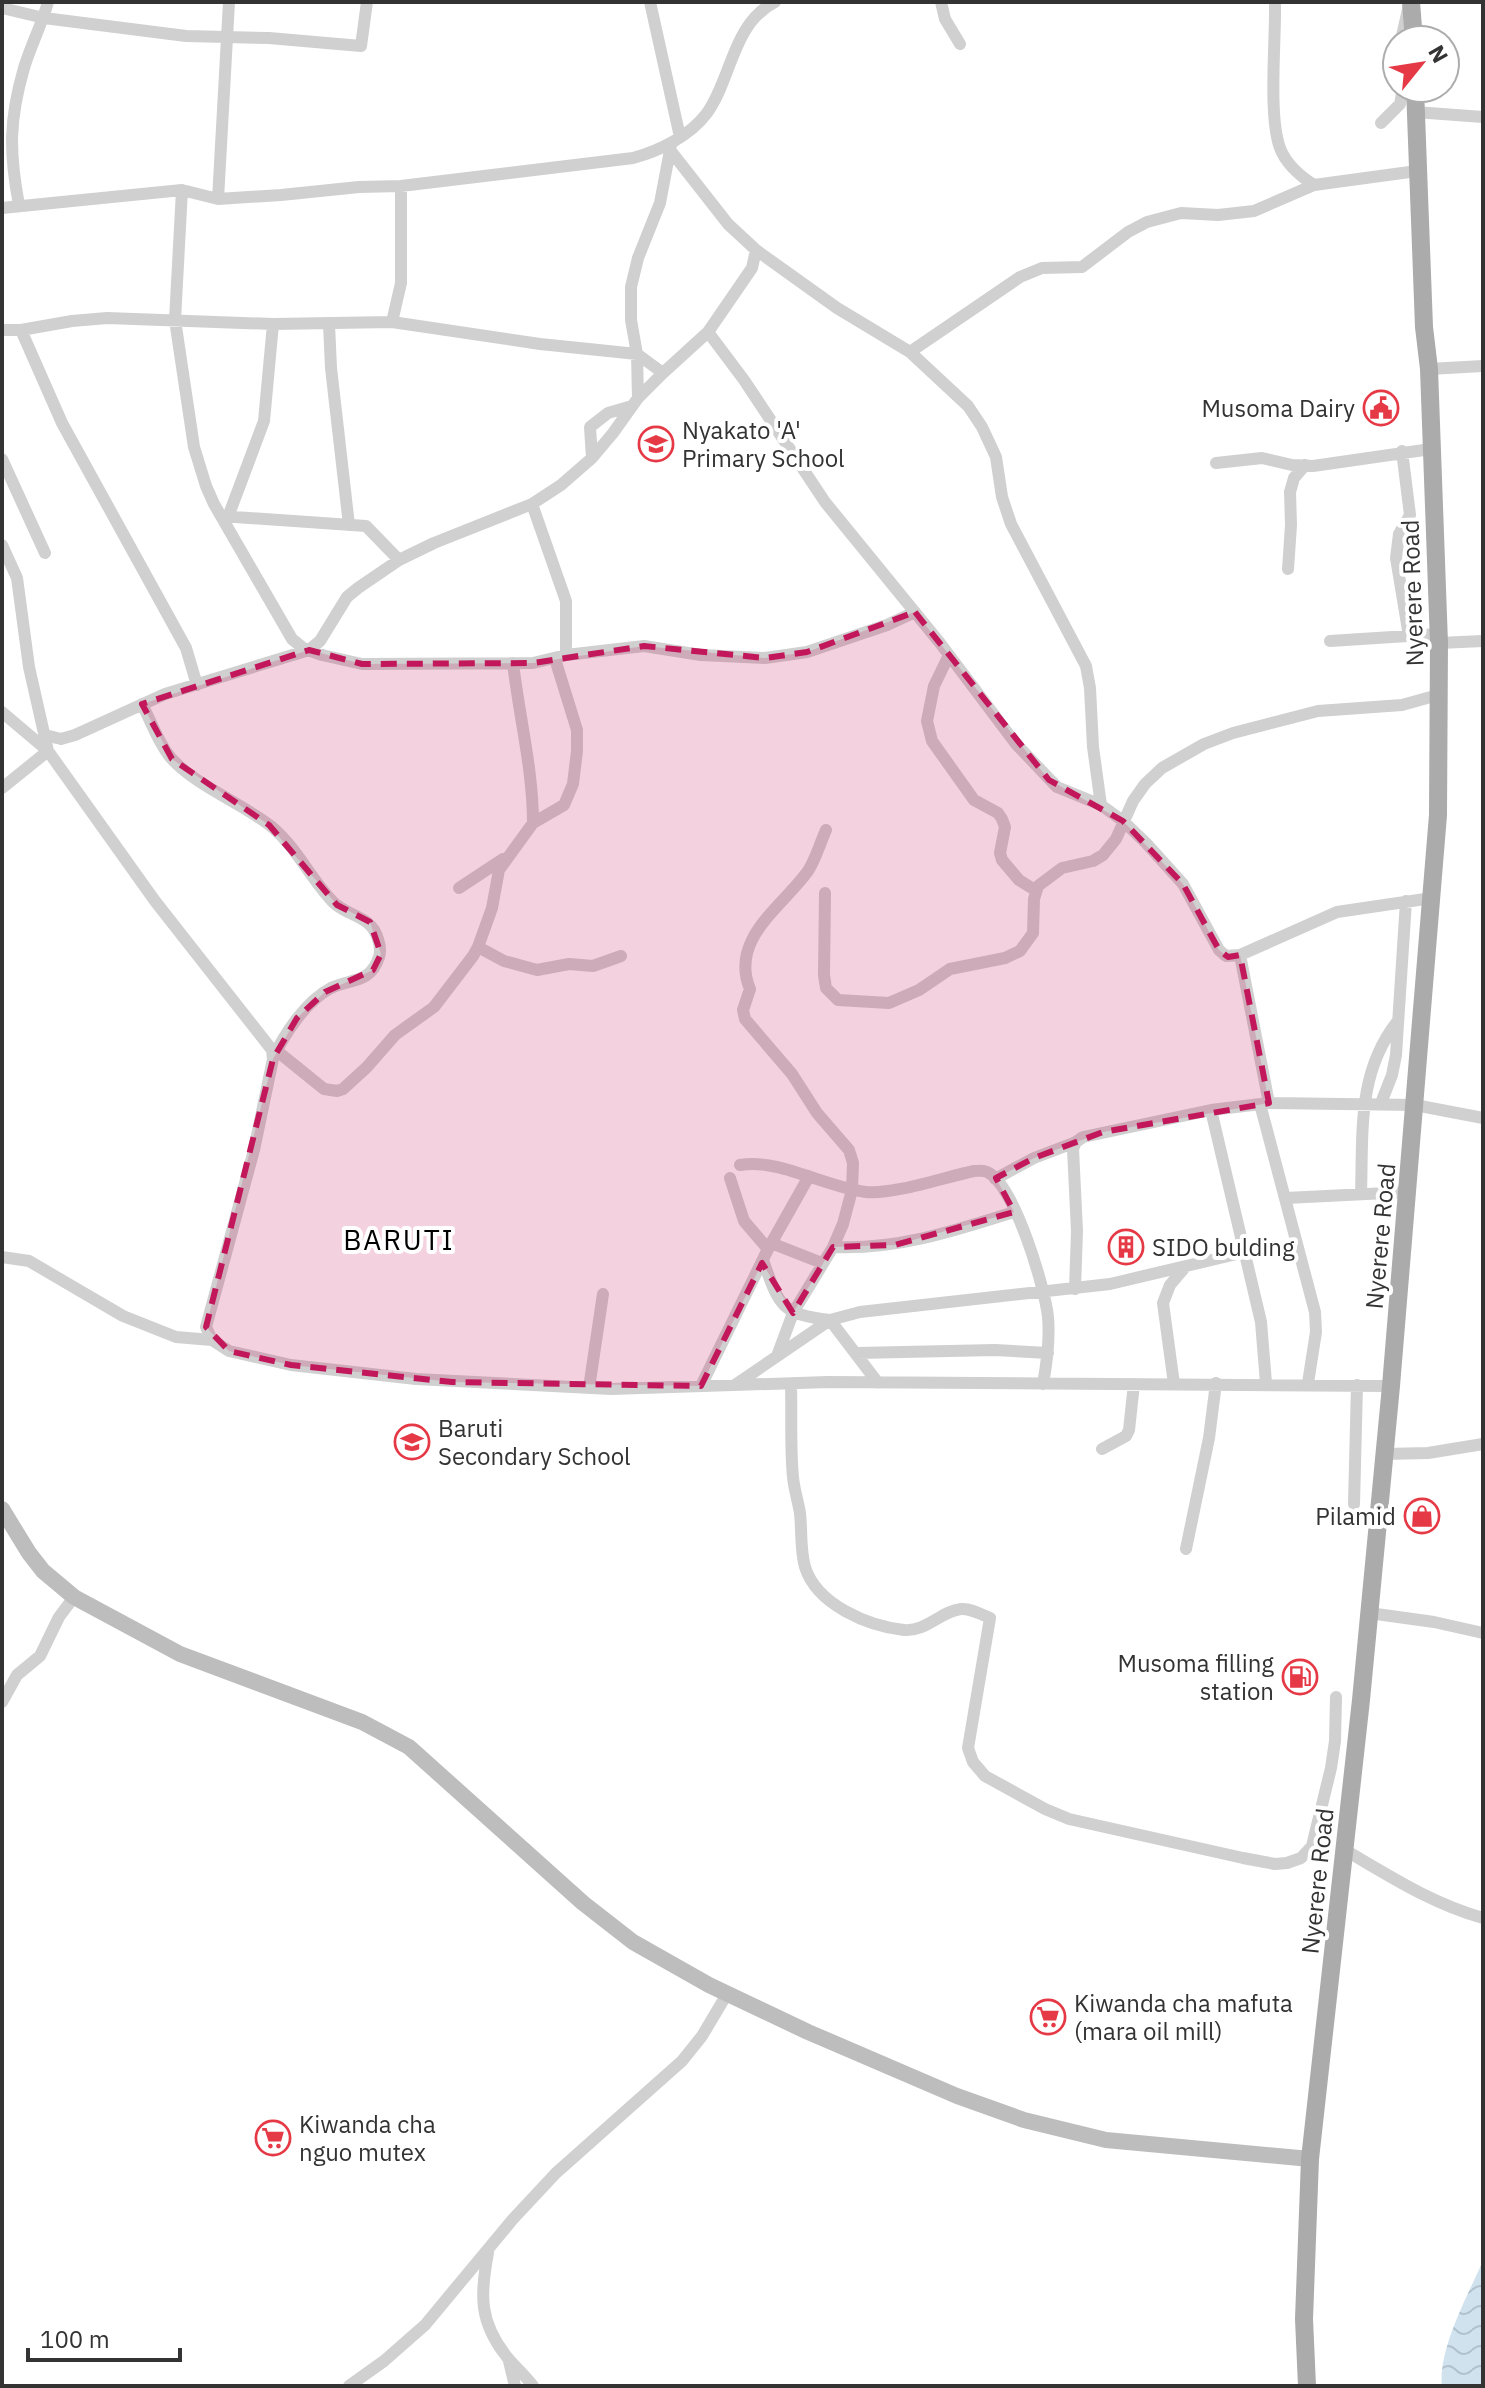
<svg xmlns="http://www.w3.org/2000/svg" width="1485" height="2388" font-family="'IBM Plex Sans',sans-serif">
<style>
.water{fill:url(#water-waves)}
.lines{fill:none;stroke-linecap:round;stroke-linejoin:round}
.street{stroke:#d0d0d0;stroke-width:12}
.secondary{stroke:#bdbdbd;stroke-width:16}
.primary{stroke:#ababab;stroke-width:18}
.marked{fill:#c2185b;fill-opacity:0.2;stroke:#c2185b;stroke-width:6;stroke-dasharray:16 10;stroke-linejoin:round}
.labels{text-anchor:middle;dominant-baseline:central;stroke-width:8;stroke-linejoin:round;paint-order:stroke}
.poi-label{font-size:24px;fill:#333;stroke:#fff;text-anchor:start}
.street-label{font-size:24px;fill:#333;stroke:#fff}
.quarter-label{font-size:28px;letter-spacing:2px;fill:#000;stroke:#fff}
</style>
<defs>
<pattern id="water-waves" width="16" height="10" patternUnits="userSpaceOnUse" patternTransform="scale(2)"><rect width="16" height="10" fill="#cfe2ee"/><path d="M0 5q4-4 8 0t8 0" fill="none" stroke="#b2c2cd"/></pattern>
</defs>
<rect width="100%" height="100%" fill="#fff"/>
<!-- water -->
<path class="water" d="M1483 2261V2386H1442C1438 2349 1468 2295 1483 2261Z"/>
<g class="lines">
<!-- street -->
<path class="street" d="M650 2 680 137
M941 2 945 19 960 44
M1275 2C1276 39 1268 116 1280 148 1286 164 1300 176 1314 185
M2 8 44 18 186 36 269 38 361 46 367 2
M1401 40 1409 5
M1415 112 1483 117
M1381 123 1400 104 1403 88
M670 150 728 224 756 250 752 268 708 332 744 380 825 502 940 643 1016 744 1057 787 1101 805 1123 821 1146 843 1183 884 1219 950 1226 956 1240 955 1337 912 1432 898
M182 190 175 320 194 447 206 486 214 504 292 639 303 648 322 655 362 664 533 663 566 655 644 646 701 655 765 658 807 652 887 625 915 612
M218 199 229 2
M19 205C9 152 9 120 24 68 31 45 42 24 48 2
M2 208 182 190 218 199 281 195 359 187 401 186 633 158C659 151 690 136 707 113 732 78 732 24 775 2
M756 250 837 308 910 352 968 406 982 427 996 457 1002 497 1011 524 1086 666 1090 688 1093 747 1101 805
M392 322 401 283V186
M329 324 331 368 349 525
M2 330H21L72 321 107 318 273 324 392 322 540 344 637 354 663 373 708 332
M21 330 62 423 186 648 197 685
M910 352 1020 277 1042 268 1082 267 1128 232 1147 222 1181 213 1218 215 1254 211 1314 185 1417 171
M1429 369 1483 366
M638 398 663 373
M1402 451 1410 515 1399 534 1396 558 1409 636
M592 458 590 427 608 413 632 406
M2 459 45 553
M1216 463 1262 458 1292 465 1313 466 1431 449
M532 504 566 601V655
M221 516 366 526 399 560
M228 517 264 421 273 324
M2 545 17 578 29 667 48 751 2 788
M1288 569 1291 525 1290 492 1294 478 1305 465
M1330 641 1439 634
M1439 643 1483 641
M949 655 934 686 927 721 932 741 974 800 998 813 1002 819 1005 827 1000 853 1002 860 1019 880 1035 890
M513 663C519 716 533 769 533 823
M142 704C151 721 158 743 171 758 196 786 242 803 272 827 297 848 310 878 333 902 348 917 371 915 378 939 380 945 381 951 379 957 370 984 352 978 331 988 306 1001 285 1033 273 1058
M2 712 48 751 155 901 272 1050 273 1059 254 1150 206 1327 212 1340
M45 735 61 739 75 735 165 694 309 650 320 641 347 597 358 588 399 560 434 543 532 504 561 485 592 458 613 433 638 398 637 354 631 320V287L638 258 660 203 671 145
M459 888 503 859
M825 893 824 975 826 988 838 1000 889 1003 919 990 950 969 1005 958 1020 951 1033 933 1034 899 1038 886 1062 868 1093 861 1103 855 1116 839 1133 801 1145 784 1162 768 1204 744 1233 733 1318 711 1402 705 1438 695
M478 947 504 961 537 970 569 964 593 966 621 956
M1240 955 1269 1103
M277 1051 324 1089 337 1091 343 1089 367 1067 395 1035 434 1007 473 956 478 947 492 908 499 870 533 823 564 805 573 784 577 751V730L555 659
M1381 1103 1392 1075 1396 1055 1406 901
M1260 1104 1315 1312 1316 1332 1308 1383
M1211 1110 1261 1322 1266 1383
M740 1165C778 1158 825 1187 866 1192 893 1195 945 1177 974 1171 978 1171 983 1170 987 1172 1014 1183 1045 1288 1048 1317 1050 1339 1047 1362 1043 1384
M730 1178 744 1221 768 1249
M995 1179 1034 1158 1076 1142
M1361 1194C1363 1133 1357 1073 1397 1022
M1286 1198 1407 1192
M771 1243 822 1263
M833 1247C897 1250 954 1231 1014 1212
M2 1257 29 1261 123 1316 176 1337 212 1340 229 1351 291 1365 416 1379 611 1389 828 1382 1391 1386
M763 1260C779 1305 780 1314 830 1320L878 1383
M1075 1289 1077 1231 1073 1149 1076 1142 1083 1137 1211 1110 1269 1103 1415 1105 1483 1118
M857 1353 995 1350 1048 1353
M777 1356 793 1313 833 1247 843 1224 852 1190 853 1163 849 1150 817 1113 792 1074 745 1019 743 1010 750 989C729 939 783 906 808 871 816 859 820 843 826 830
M1174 1384 1163 1303 1170 1285 1186 1266
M735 1385 830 1320 860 1312 1110 1284 1245 1252
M791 1385C792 1415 790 1446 793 1477 794 1489 798 1501 800 1513 802 1531 800 1549 805 1567 817 1605 868 1626 904 1630 926 1632 941 1611 961 1609 970 1608 981 1614 990 1618L968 1748 973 1762 985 1776 1045 1809 1069 1819 1243 1858 1275 1864 1287 1863 1301 1858 1312 1846 1331 1768 1335 1741 1336 1697
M701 1386 768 1249 808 1178
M589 1388 603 1294
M1102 1449 1126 1436 1129 1430 1134 1384
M1385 1454 1428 1453 1483 1444
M1354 1504 1357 1385
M1186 1549 1209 1438 1216 1383
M1369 1613 1434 1622 1483 1633
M2 1702 17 1675 40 1656 59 1617 74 1597
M1345 1850C1391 1877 1431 1903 1483 1918
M488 2253C480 2295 479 2322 507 2357 515 2367 525 2375 533 2386
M509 2361 515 2386
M349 2386 384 2361 425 2325 513 2219 556 2173 682 2061 702 2036 727 1994"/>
<!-- secondary -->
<path class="secondary" d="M2 1509 29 1553 43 1571 74 1597 180 1654 362 1722 409 1747 583 1903 633 1942 709 1985 808 2032 957 2096 1024 2120 1106 2140 1310 2159"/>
<!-- primary -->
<path class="primary" d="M1411 2 1414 40
M1307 2386 1304 2319 1310 2159 1361 1700 1391 1386 1438 815 1439 643 1429 369 1424 327 1415 88"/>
</g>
<!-- marked area -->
<path class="marked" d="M915 612 1049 780 1123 821 1183 884 1219 950 1228 957 1240 955 1269 1103 1103 1132 1034 1158 996 1178 1014 1212 895 1245 833 1247 793 1313 762 1263 701 1386 452 1382 291 1365 229 1351 206 1327 273 1059 297 1018 325 992 373 970 381 954 370 922 337 905 269 825 172 759 142 704 309 650 362 664 533 663 644 646 765 658 807 652Z"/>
<!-- icons -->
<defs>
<g id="civic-ring" transform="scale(1.8)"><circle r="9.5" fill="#fff" stroke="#e63946" stroke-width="1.5"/><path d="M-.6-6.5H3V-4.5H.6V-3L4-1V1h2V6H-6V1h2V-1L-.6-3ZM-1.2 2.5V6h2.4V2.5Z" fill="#e63946"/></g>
<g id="school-ring" transform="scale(1.8)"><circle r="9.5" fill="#fff" stroke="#e63946" stroke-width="1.5"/><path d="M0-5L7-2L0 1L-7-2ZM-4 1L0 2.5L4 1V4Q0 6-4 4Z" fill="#e63946"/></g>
<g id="building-ring" transform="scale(1.8)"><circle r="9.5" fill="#fff" stroke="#e63946" stroke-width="1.5"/><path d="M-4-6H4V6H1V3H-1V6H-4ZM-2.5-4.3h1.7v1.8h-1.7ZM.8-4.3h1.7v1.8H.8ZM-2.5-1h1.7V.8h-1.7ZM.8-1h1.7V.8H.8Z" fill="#e63946"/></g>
<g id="shop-ring" transform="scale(1.8)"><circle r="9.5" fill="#fff" stroke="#e63946" stroke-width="1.5"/><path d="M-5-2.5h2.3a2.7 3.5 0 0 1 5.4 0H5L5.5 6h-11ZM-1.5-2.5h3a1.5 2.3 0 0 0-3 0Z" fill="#e63946"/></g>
<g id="fuel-ring" transform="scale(1.8)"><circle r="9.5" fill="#fff" stroke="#e63946" stroke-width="1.5"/><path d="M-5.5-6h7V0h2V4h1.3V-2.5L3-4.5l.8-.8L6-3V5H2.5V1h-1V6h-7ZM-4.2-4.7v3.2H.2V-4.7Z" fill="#e63946"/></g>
<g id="supermarket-ring" transform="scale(1.8)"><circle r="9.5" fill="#fff" stroke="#e63946" stroke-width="1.5"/><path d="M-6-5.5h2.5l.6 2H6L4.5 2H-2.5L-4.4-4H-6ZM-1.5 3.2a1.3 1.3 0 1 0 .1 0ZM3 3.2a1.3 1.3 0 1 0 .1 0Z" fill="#e63946"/></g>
</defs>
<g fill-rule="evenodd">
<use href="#civic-ring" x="1381" y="408"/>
<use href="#school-ring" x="656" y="444"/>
<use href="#building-ring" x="1126" y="1247"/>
<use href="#school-ring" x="412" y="1442"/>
<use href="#shop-ring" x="1422" y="1516"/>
<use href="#fuel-ring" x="1300" y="1677"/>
<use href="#supermarket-ring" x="1048" y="2017"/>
<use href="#supermarket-ring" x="273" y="2138"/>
</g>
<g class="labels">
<!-- poi labels -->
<g class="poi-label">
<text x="1355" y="408" text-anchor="end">Musoma Dairy</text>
<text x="682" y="430">Nyakato 'A'<tspan x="682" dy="28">Primary School</tspan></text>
<text x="1152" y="1247">SIDO bulding</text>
<text x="438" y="1428">Baruti<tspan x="438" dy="28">Secondary School</tspan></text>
<text x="1396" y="1516" text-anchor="end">Pilamid</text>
<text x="1274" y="1663" text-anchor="end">Musoma filling<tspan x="1274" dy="28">station</tspan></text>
<text x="1074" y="2003">Kiwanda cha mafuta<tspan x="1074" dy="28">(mara oil mill)</tspan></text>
<text x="299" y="2124">Kiwanda cha<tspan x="299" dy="28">nguo mutex</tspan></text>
</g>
<!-- street labels -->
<g class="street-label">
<text transform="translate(1412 593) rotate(-92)">Nyerere Road</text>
<text transform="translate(1380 1236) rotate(-85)">Nyerere Road</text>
<text transform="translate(1317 1881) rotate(-84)">Nyerere Road</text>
</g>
<!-- quarter labels -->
<g class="quarter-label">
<text x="399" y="1239">BARUTI</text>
</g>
</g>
<!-- border -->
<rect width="1485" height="2388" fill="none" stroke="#333333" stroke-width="8"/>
<!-- north arrow -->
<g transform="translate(1421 64) rotate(60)"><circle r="38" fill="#ffffff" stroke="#adadad" stroke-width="2"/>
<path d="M0-6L14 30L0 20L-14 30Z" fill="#e63946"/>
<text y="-12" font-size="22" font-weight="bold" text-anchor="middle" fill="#333333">N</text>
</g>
<!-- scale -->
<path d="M28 2348v12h152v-12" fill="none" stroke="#333333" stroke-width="4"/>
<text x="40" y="2348" font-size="24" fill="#333333" stroke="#ffffff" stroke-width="6" paint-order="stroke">100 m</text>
</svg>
